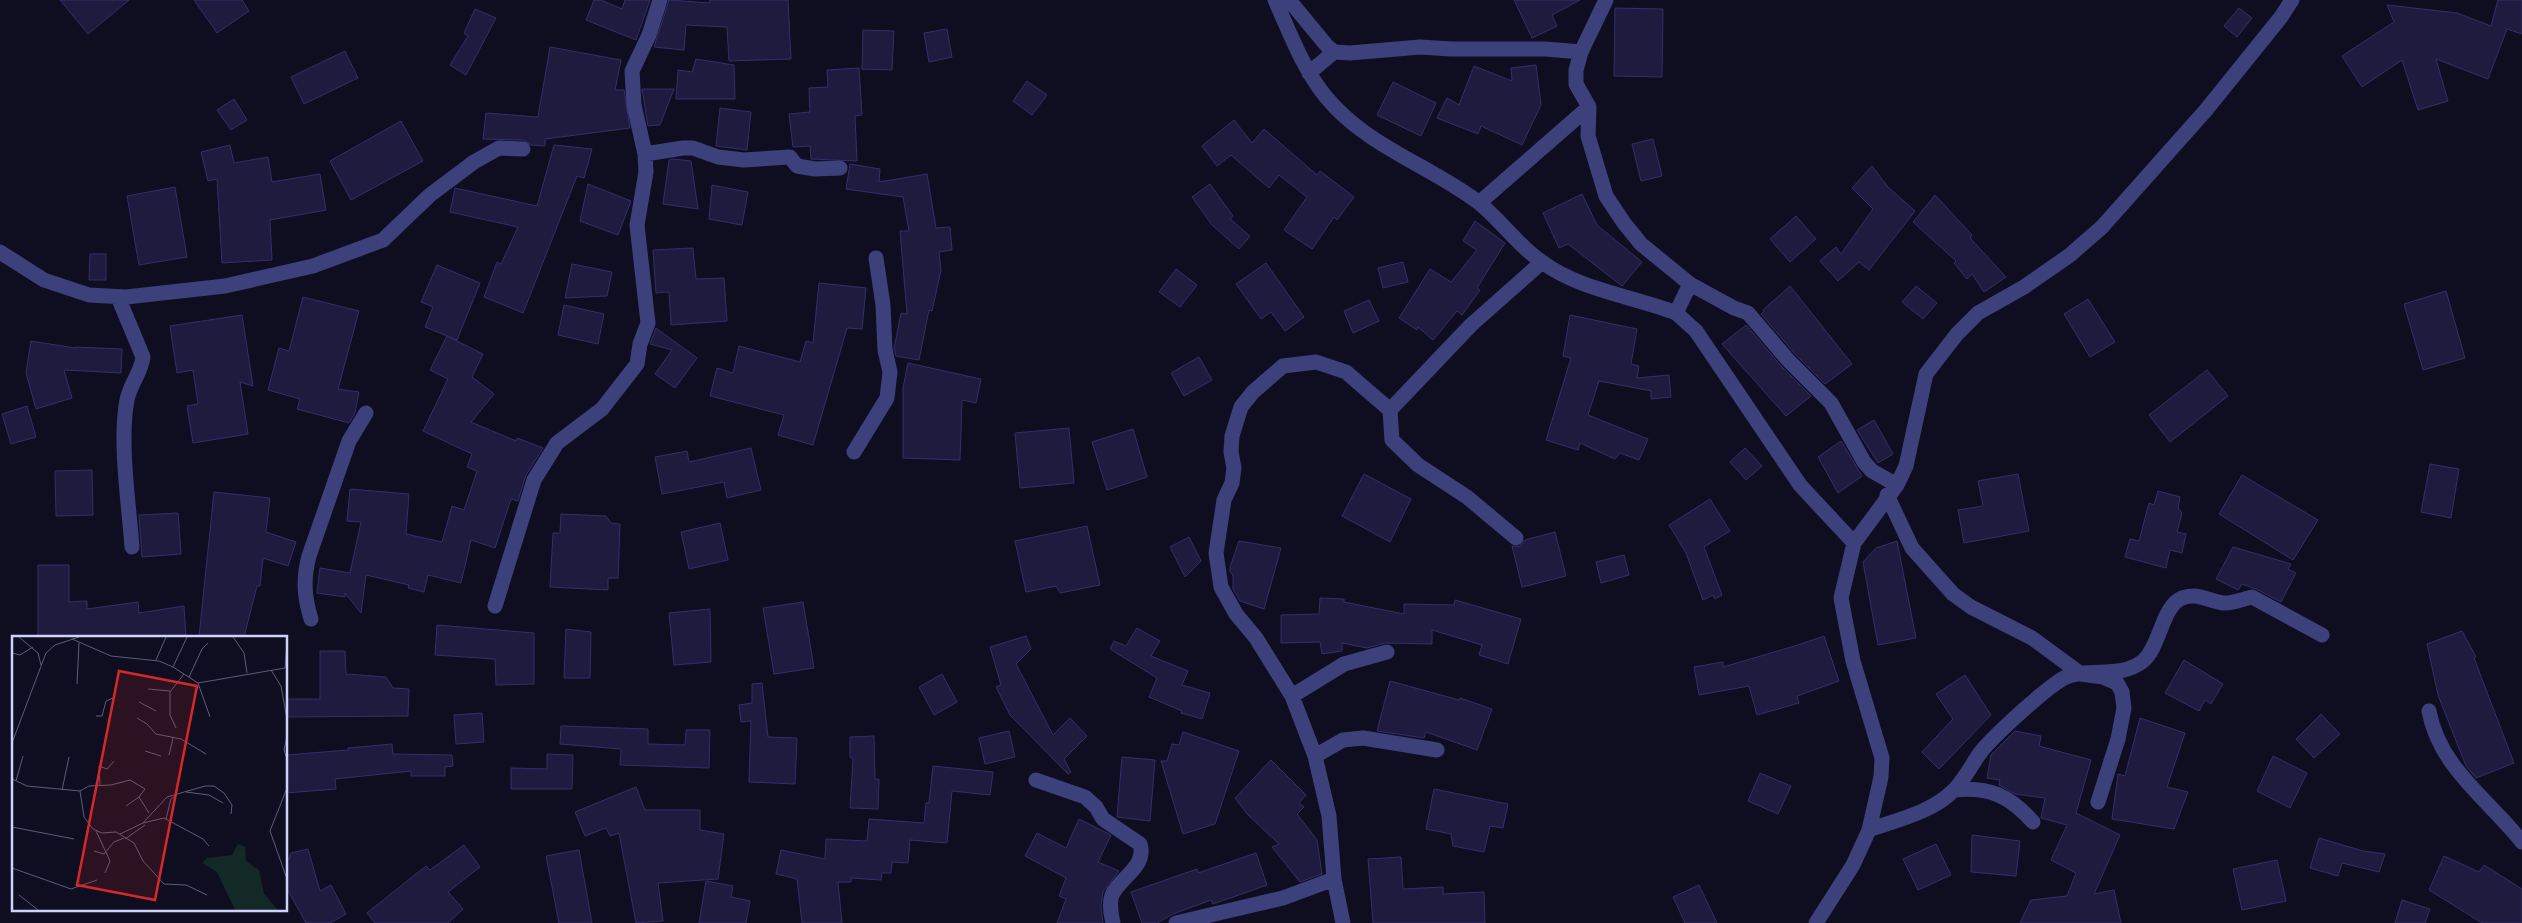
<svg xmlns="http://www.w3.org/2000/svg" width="2522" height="923" font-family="'Open Sans',sans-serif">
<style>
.building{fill:#1e1b3f;stroke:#332f6a}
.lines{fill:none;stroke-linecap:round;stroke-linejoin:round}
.minor{stroke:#3c417c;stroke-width:15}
.inset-road{fill:none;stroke:#5c5c78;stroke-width:1}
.view{fill:#d62828;fill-opacity:0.15;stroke:#d62828;stroke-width:2.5}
.inset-edge{fill:none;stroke:#d0d0fc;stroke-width:2.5}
</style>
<rect width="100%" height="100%" fill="#0f0e20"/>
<!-- building -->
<path class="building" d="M60 0H129L88 34Z
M194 0H242L249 11 217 33Z
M594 0H601L622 9 625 0H650L636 40 586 20Z
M669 0 710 3V0H788L791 59 729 61 727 27 686 25 684 50 654 47Z
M1514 0H1580L1552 15 1557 26 1532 38Z
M2498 0H2522V34L2507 29 2488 79 2436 59 2448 101 2418 110 2402 60 2362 87 2342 56 2394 22 2387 5 2457 13 2491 26Z
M1615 8 1663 9 1662 77 1614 76Z
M2239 8 2252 18 2237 37 2224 26Z
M475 9 496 18 466 75 450 65 468 36 464 33Z
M947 29 952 57 929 62 924 33Z
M863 30 894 31 892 70 862 69Z
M550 47 621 60 615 90H624L630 128 545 139V146L531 145 523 140 483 139 486 113 538 117Z
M345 51 358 78 304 104 291 77Z
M696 59 734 65 735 99H676L678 70 692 72Z
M1536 65 1541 105 1522 145 1481 126 1478 134 1437 118 1447 98 1459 105 1474 66 1512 81 1511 68Z
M859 68 862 115 855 116 857 161 811 159 810 146 793 147 789 114 810 112 809 88 828 87 827 70Z
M1027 81 1047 95 1032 115 1013 101Z
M1393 82 1436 103 1421 136 1377 115Z
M642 89H674L660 125 648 126Z
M234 99 247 120 231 130 217 110Z
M720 108 751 112 747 150 716 146Z
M1234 120 1252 143 1264 129 1317 175 1320 171 1354 197 1337 220 1334 217 1312 249 1284 230 1307 197 1279 175 1269 188 1231 155 1217 166 1202 146Z
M401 121 423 161 351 200 330 161Z
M1653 139 1662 176 1641 181 1632 144Z
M230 145 234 163 268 157 272 182 320 174 326 210 270 220 272 260 222 263 217 179 208 181 201 152Z
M554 145 592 149 584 178 577 176 523 313 484 297 497 262 501 264 518 227 450 212 455 188 537 206Z
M673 159 691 161 698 209 663 204 669 160Z
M850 164 880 169 879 182 927 174 936 228 950 227 952 250 939 252 941 270 932 311 929 310 919 360 896 356 894 349 901 313 907 314 900 231H909L903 197 846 189Z
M1872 166 1888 187 1915 211 1869 270 1859 262 1838 281 1820 261 1836 247 1841 254 1873 209 1852 188Z
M588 184 631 201 618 235 580 221Z
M1210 184 1233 216 1230 219 1250 236 1239 249 1212 225 1192 197Z
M712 185 748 192 742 225 709 219Z
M175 187 187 257 139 265 127 196Z
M1582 194 1597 225 1642 262 1622 286 1568 244 1559 248 1543 213Z
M1935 195 1972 235 1970 238 2006 277 1984 292 1972 274 1967 279 1954 263 1956 261 1913 222Z
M1796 216 1816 239 1790 262 1770 239Z
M1475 221 1505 243 1477 288 1480 290 1462 315 1457 311 1433 340 1418 327 1417 330 1399 318 1430 269 1451 282 1477 250 1463 241Z
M693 248 696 279 724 278 727 321 671 325 669 292 656 293 653 250Z
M90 254H106V280H89Z
M1403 262 1408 282 1383 288 1378 268Z
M1266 263 1304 317 1285 331 1271 312 1261 319 1236 284Z
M572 264 612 272 607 296 565 298Z
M437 265 480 283 457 340 425 327 433 307 421 302Z
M1176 269 1197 285 1180 307 1159 292Z
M819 283 866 288 862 329 847 328 813 445 778 435 784 415 710 396 717 368 733 373 739 346 800 362 806 341 813 343Z
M1790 286 1852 364 1825 384 1795 354 1761 314 1764 312 1763 310Z
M1916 286 1937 303 1923 319 1902 302Z
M2446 291 2465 358 2423 370 2404 304Z
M303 297 359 311 338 389 359 392 355 413 349 423 297 409 300 399 268 390 279 348 289 351Z
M2088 299 2115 342 2090 357 2064 314Z
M1369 300 1379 321 1353 333 1344 311Z
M564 305 604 314 598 344 558 335Z
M242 315 253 386 240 382 248 434 193 443 187 406 198 404 193 370 177 373 170 326Z
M1570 315 1637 329 1631 364 1639 366 1637 378 1669 375 1671 397 1651 399V391L1599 381 1588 415 1648 439 1639 460 1620 453 1615 459 1580 443 1578 450 1546 440 1571 358 1563 356Z
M1746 325 1781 366 1811 396 1786 416 1722 344Z
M656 328 697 358 675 388 655 374 672 350 650 344Z
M447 336 483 354 472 377 494 394 471 422 516 441 517 438 543 448 526 475 518 501 511 499 495 548 471 540 461 583 428 575 424 592 408 588 409 585 366 575 361 613 345 593V597L317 593 320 568 350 573 361 522 347 521 350 489 409 494 406 534 442 542 452 506 464 510 477 471 467 467 472 454 423 431 448 379 430 370Z
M31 341 75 348V347L122 349 121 373 64 370 72 398 36 409 26 373Z
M1199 357 1212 380 1184 396 1171 373Z
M908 363 981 379 976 403 962 400 960 460 903 458V388Z
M2207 370 2228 396 2170 442 2149 415Z
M27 406 36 437 11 444 2 414Z
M1874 420 1893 454 1878 463 1857 430Z
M1069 428 1074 483 1020 488 1015 433Z
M1133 429 1147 477 1107 490 1092 442Z
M1841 441 1862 476 1838 493 1818 457Z
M751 448 761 490 727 498 724 482 662 494 655 457 687 451 689 462Z
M1745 448 1762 466 1746 480 1730 462Z
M2430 464 2459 469 2451 518 2421 512Z
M92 470 93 515 56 516 55 471Z
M1364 474 1411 499 1390 542 1342 516Z
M2018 474 2029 531 1964 543 1958 510 1983 506 1978 481Z
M2242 475 2318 520 2293 560 2219 514Z
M2158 491 2180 497 2178 508 2182 513 2177 532 2186 534 2182 553 2170 550 2166 568 2125 557 2130 539 2139 541 2149 503 2154 505Z
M214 492 270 498 266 532 296 542 288 566 263 558 260 586H257L244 637H199Z
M1710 499 1730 531 1704 547 1722 595 1715 599 1713 595 1703 600 1686 553 1669 525Z
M178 513 181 554 142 557 139 515Z
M561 514 606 516 611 523 620 524 618 578H608V590L550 587 553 533H560Z
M720 523 728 560 689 569 681 532Z
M1087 526 1100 585 1060 593 1056 586 1026 592 1015 541Z
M1555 532 1566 576 1522 587 1512 546 1519 547 1525 540Z
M1189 537 1201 561 1185 577 1170 547Z
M1239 541 1281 548 1264 609 1240 601 1233 589V575L1230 572V567Z
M1897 541 1916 638 1878 645 1863 562 1876 548Z
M2233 547 2291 564 2288 569 2296 573 2281 602 2256 589 2242 584 2238 590 2216 579Z
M1624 555 1629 575 1601 583 1596 562Z
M38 565H69V602L87 601V609L138 602 139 613 184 606 186 637H38Z
M1320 598 1344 599V602L1404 614V604L1454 605 1455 600 1521 619 1508 664 1479 655 1482 645 1432 630V644L1385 643 1367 648 1342 643V651L1322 654 1320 642 1281 643V615L1319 614Z
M803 602 814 668 774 674 763 608Z
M710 609 711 662 674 665 669 613Z
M437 625 534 633V684L496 685 495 659 435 655Z
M1137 628 1160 641 1151 656 1188 671 1182 685 1210 693 1202 719 1181 713 1182 711 1149 697 1157 678 1110 649 1114 641 1126 646Z
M566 629 591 632 590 678H564Z
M2462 631 2476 657 2474 658 2514 763 2476 778 2466 766 2438 695 2427 644Z
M1026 636 1031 649 1016 664 1053 735 1070 718 1087 736 1064 759 1071 772 1068 774 1010 715 996 687 1001 685 990 647Z
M1824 636 1839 681 1797 696 1799 703 1757 715 1749 686 1699 695 1694 667 1723 662V667L1798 645Z
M320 651H345L346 674 386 677 393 688 409 689 408 716 286 717V699H320Z
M2184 660 2223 684 2211 704 2205 700 2199 711 2165 693Z
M942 674 957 702 934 715 919 687Z
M1965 675 1991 715 1939 769 1922 752 1953 719 1936 694Z
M1390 681 1459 700 1460 698 1492 709 1477 750 1426 732 1424 738 1377 731Z
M762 683 768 737 797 738 795 784 749 782 751 721 741 722 739 705 752 703V684Z
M482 713 484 742 456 744 454 715Z
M2321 714 2340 734 2314 758 2296 739Z
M2140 718 2185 733 2167 787 2188 792 2174 829 2112 819 2118 774 2125 776Z
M561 726 648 729V744L685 745 686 730H710L709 768 620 765 621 749 560 744Z
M1009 731 1015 757 985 764 979 738Z
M2015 731 2041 736 2039 746 2091 760 2076 813 2120 835 2094 894 2114 890 2121 923H2020L2031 900 2067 896 2076 873 2051 860 2067 825 2041 818 2045 798 2015 794 1999 785 2000 780 1987 778 1991 755Z
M1183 732 1239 751 1215 824 1183 834 1161 761H1167L1172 744 1179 745Z
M874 736 875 779H879L878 809 850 808 853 759 850 757V737Z
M392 744 393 754 452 755 453 766 445 767V776H411V771L335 779 336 789 286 793V755L348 750V748Z
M547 754 573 755 572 789H511V768L547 769Z
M2273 756 2307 773 2290 808 2257 791Z
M1122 757 1155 760 1150 821 1117 817Z
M1271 760 1306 795 1299 803 1304 807 1297 814 1317 840 1322 874 1300 882 1272 847 1279 844 1247 814 1235 798Z
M933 766 993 772 990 795 952 791 947 843 910 840 908 863 892 862 891 873H882L881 880 851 878V882H838L842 923H802L797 879 776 874 781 850 825 859 826 839 867 841 869 819 924 823 926 803H929Z
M1760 773 1791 786 1778 814 1748 801Z
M636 787 645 810H700V830L724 834 718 879 658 883 663 921 636 923 619 833 610 836 606 828 585 836 575 812Z
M1434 789 1508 804 1503 828 1490 826 1484 852 1453 846 1451 834 1426 829Z
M1079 819 1111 835 1098 862 1119 871 1103 892 1101 906 1103 923H1057L1066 899 1059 896 1066 878 1025 856 1037 833 1066 848Z
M1972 835 2020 841 2016 876 1971 872Z
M2319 838 2363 851 2385 854 2379 872 2342 863 2338 876 2310 868Z
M1936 844 1951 875 1918 890 1903 859Z
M464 845 480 867 448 892 463 909 448 923H375L367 913 426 866 430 870Z
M308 849 320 891 331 885 346 914 330 923H306L286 887V859H289L291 853Z
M579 850 592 923H559L546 856Z
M1256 853 1267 885 1213 904 1211 900 1173 914 1157 923H1142L1131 892 1197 869 1198 873Z
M2444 856 2479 872 2484 865 2522 889V923H2482L2429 890Z
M1401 857 1403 889 1443 887V894L1484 892 1485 923H1373L1368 859Z
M2277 860 2286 901 2242 910 2233 869Z
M706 881 733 886 731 897 750 901 746 923H699Z
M1699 885 1717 923H1685L1673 897Z
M2402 900 2430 909 2425 923H2395Z"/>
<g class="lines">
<!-- minor -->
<path class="minor" d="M1275 0C1290 33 1303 69 1326 97 1366 146 1429 165 1478 202 1501 220 1518 246 1542 262 1580 290 1632 296 1676 313
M1289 0 1327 46 1334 52 1350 53 1420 47 1451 49H1545L1581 52
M1606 0 1581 52 1576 70V84L1589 107 1588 136 1606 196 1624 223 1641 244 1690 284 1676 313 1696 331 1800 485 1854 543
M1309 73 1334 52
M645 154 683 148H693L718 157 744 160 790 157 797 166 815 169 840 168
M1479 203 1589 107
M0 252 44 280 89 295 126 297 225 286 313 266 383 240 430 195 474 162 499 148 523 149
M1690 284 1734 308 1748 313 1788 360 1831 403 1864 462 1872 471 1897 485
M118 297 143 357C141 373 130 384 127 400 119 442 129 504 132 547
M854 452 887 398 890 372 885 350 883 305 876 258
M1887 495 1912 548 1953 594 1971 607 2032 638 2081 674 2103 677 2117 683 2122 692 2124 708 2118 739 2098 802
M1516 538 1467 497 1418 465 1392 440 1390 410 1471 325 1542 262
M495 606 534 480 557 443 602 409 637 364 640 344 648 323 637 225 646 172 645 154 634 105 632 71 649 35 660 0
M311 619C304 596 303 579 309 556L349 441 366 413
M1292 696 1344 664 1387 652
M2429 711C2439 767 2488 799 2522 842
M1315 756 1343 740 1363 738 1437 750
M1036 780 1085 797 1096 807 1103 819 1140 844C1147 867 1120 877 1112 895 1109 904 1111 914 1113 923
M1954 790C1989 786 2010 796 2033 822
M1869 830C1897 820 1933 812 1954 790 1965 779 1972 764 1980 753 1992 737 2049 685 2066 677 2090 667 2121 679 2143 661 2160 647 2162 606 2182 598 2198 592 2208 601 2223 603 2232 604 2243 599 2252 597L2322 635
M1176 923 1283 898 1334 879
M1343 923 1334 879 1329 816 1315 756 1292 696 1256 638 1236 614 1221 587 1216 553 1224 500 1232 483 1234 468 1231 452 1232 436 1241 407 1253 392 1283 366 1316 362 1346 372 1390 410
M1816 923 1853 865 1869 830 1881 777 1882 758 1853 661 1841 598 1854 543 1897 485 1906 466 1926 374 1957 334 1978 313 2024 287 2070 255 2102 227 2206 110 2281 17 2292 0"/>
</g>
<!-- overview -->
<g transform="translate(12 636)">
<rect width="275" height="275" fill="#0f0e20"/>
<path d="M226 208 233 211 234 225 247 234 252 258 266 274H223L205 236 190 227 195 222 220 219Z" fill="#122925"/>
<path class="inset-road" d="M7 1 26 17 29 29M221 1 232 17 235 37M60 3 99 20 147 25 161 31 186 47 198 81M0 17 8 19 21 11M144 24 154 1M161 31 175 1M259 34 269 50 275 83M177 41 190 13 196 7M186 47 273 32 275 6M65 48 67 7M136 53 158 55M127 66 144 75M84 80H90L94 65 101 62M125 82 135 88 144 98 169 103 194 118M164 92 158 79V56L172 38M275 100 272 114 275 123M0 107 34 17 43 9 67 1M133 115 149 120M157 119 161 102M0 143 15 150 68 155 77 150 99 149 118 144 133 153 127 161M4 145 11 120M88 149 87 130 95 133 102 125M275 152 258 195 275 243M50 154 57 121M68 155 72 181 81 193 90 197 104 196 122 207 131 225 152 248 174 249 195 259M174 156 197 159 211 167M114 170 127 161 137 177M154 183 159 163 164 159M131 187 155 161 193 150H202L212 157 220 169 219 178M0 191 62 203M84 195 98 225 93 237M108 198 131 187 152 182 191 203 197 210M113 203 133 189M82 215 92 218 102 206 112 202M0 232 59 253 85 244M7 259 26 274"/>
<path class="view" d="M107 35 185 50 143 264 65 249Z"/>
<rect width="275" height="275" class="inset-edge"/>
</g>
</svg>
